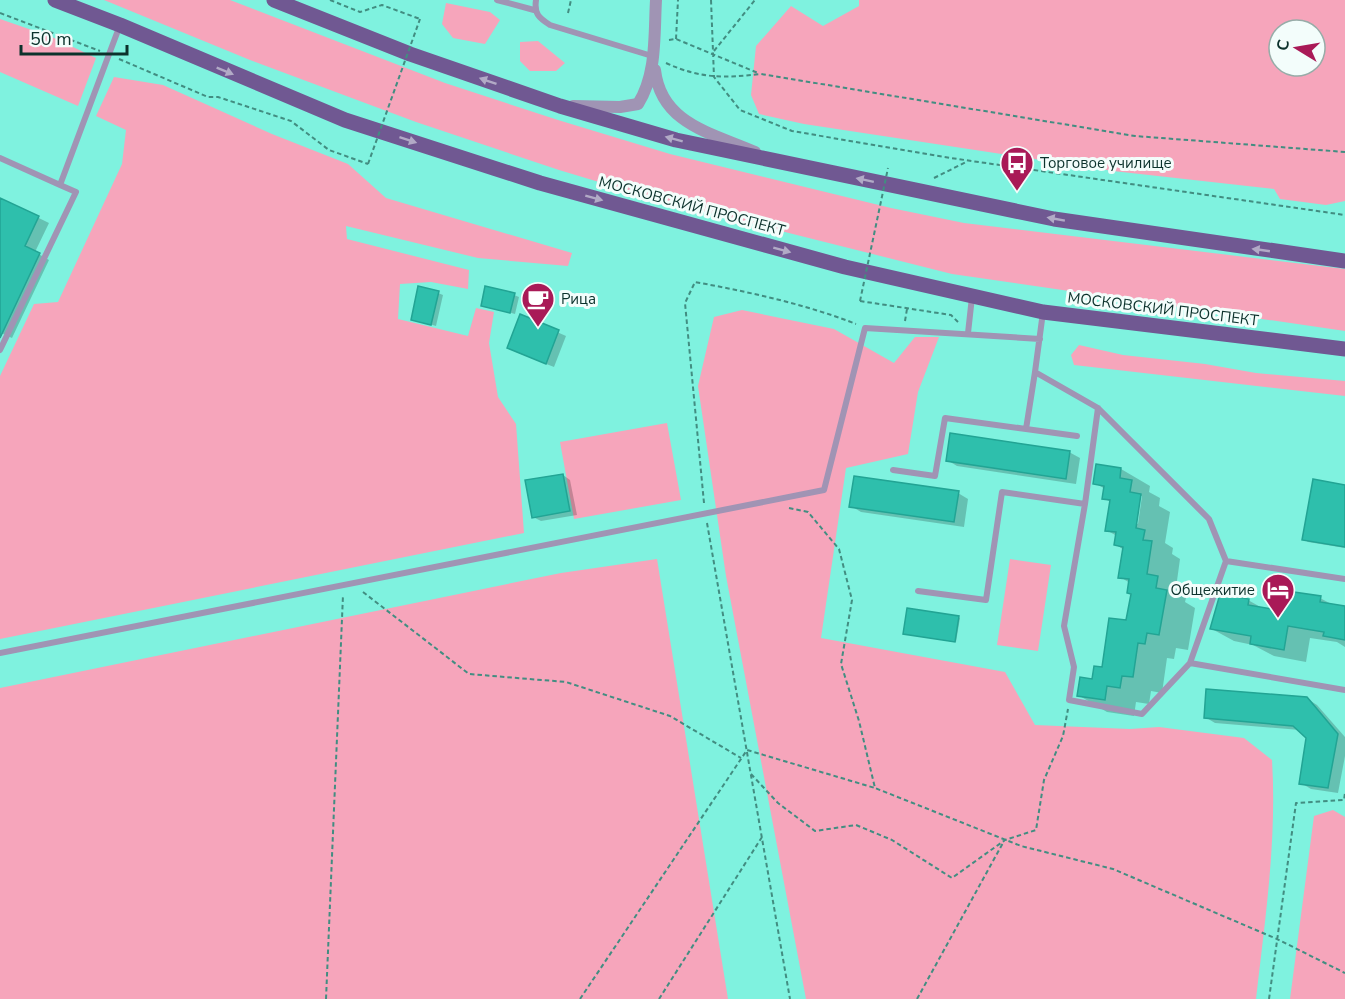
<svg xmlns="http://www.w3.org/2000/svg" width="1345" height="999" font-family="'Nunito Sans',sans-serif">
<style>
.green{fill:#f6a5bb;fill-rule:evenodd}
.shadow{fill:#0003;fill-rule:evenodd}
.building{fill:#2ebfac;stroke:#22a494;stroke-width:1.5}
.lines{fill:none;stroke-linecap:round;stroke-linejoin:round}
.path{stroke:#428d81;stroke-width:2;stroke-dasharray:4.5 3;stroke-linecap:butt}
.lane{stroke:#a094b4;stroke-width:6}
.street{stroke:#a094b4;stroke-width:12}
.primary{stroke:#705892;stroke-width:15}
.path-bridge{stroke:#428d81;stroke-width:2;stroke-dasharray:4.5 3;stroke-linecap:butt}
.oneway{fill:#b2aac6}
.labels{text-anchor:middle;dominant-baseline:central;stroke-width:6;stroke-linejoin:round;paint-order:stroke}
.poi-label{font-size:15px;fill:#0c322c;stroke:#f3fdfb;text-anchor:start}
.street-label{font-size:15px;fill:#0c322c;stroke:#f3fdfb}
</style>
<rect width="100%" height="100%" fill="#7ff2df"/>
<!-- green -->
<path class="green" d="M104 0H230L445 83 558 120 670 154 891 208 964 223 1345 269V331L952 274 662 201 559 170 416 122 250 60Z
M859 0H1345V201L1326 205 1280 199 1274 189 1113 171 804 124 759 114 751 95 756 46 791 6 823 26 859 6ZM1279 30H1315V66H1279Z
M446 3 490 12 500 20 485 44 453 38 442 24Z
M0 19 52 37 96 58 78 106 0 72Z
M538 41 565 63 556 71H530L520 61V42Z
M114 77 163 85 272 134 348 164 386 198 572 253 568 266 478 258 346 226 347 239 469 270 468 289 431 282 400 284 398 319 468 336 476 308 494 312 489 343 498 397 516 424 524 533 0 639V376L34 304 58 302 122 164 126 130 96 116Z
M742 310 834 329 894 363 915 337H939L918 392 908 454 846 468 821 638 1005 672 1035 725 1130 729 1159 727 1244 738 1272 760C1277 840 1265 920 1256 999H806L726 576 698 386 714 317Z
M1079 345 1123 355 1205 364 1256 373 1345 381V396L1074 365 1071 355Z
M667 423 681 500 574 519 560 442Z
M657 559 728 999H0V688L561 573Z
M1010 559 1051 565 1038 651 997 645Z
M1333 810 1345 817V999H1290L1314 816Z"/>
<!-- shadow -->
<path class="shadow" d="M0 199 49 223 35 252 49 260 12 338 1 333 0 336Z
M438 293 443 295 436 326 412 319Z
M514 295 519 297 515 314 482 305Z
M521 316 566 336 554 367 516 352Z
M1069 452 1080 458 1076 484 957 466 947 460Z
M1121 469 1150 486 1149 492 1160 498 1159 506 1170 512 1165 543 1173 548 1172 554 1180 559 1176 588 1187 594 1185 602 1195 608 1188 650 1176 648 1174 659 1167 658 1162 693 1151 691 1149 704 1136 702 1134 716 1107 712 1078 695 1103 669 1127 622 1132 594 1130 583 1120 577 1124 550 1115 544 1117 536 1106 530 1111 502 1103 498 1105 489 1095 483ZM1139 496H1142L1138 524 1135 523Z
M563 475 570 480 577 515 541 521 533 517Z
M1345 486V548L1308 542 1304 539Z
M958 493 968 499 964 527 861 512 851 506Z
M1320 598 1333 605 1345 607V647L1337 642 1310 638 1306 662 1274 656 1253 645 1234 641 1212 629 1248 600 1264 609 1286 613Z
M958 617 960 618 956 642 907 634Z
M1306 698 1317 705 1345 737V756L1338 793 1311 789 1301 783 1308 738 1300 730 1215 723 1205 717Z"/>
<!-- building -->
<path class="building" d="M0 198 39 216 25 246 40 253 0 338Z
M418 286 439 291 431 325 411 320Z
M485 286 515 293 510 313 481 306Z
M520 314 559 330 546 364 507 348Z
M950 433 1070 451 1066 479 946 461Z
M1096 464 1121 468 1120 478 1132 480 1130 492 1141 494 1136 528 1145 530 1143 540 1152 541 1147 574 1158 576 1156 588 1167 590 1159 635 1147 633 1145 644 1138 643 1133 677 1122 676 1120 688 1107 686 1105 700 1077 696 1080 677 1092 679 1094 666 1102 667 1109 618 1126 620 1131 594 1127 593 1129 579 1118 578 1123 547 1114 545 1116 532 1105 531 1110 500 1102 499 1104 486 1093 484Z
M563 474 570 511 532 518 525 480Z
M854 476 959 491 954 522 849 507Z
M1313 479 1345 485V547L1302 540Z
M1287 591 1321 596 1320 602 1345 606V640L1323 636 1324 632 1288 626 1284 650 1250 644 1251 636 1210 629 1220 594 1249 599 1248 605 1284 611Z
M907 608 959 616 955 642 903 634Z
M1206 689 1307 697 1338 734 1328 788 1299 784 1306 738 1293 726 1204 718Z"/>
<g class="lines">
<!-- path -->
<path class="path" d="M330 0 360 12 382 5 420 19
M711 0 714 77 740 110 792 131 944 157 1345 215
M0 13 100 51
M568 13 571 0
M676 39 678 0
M669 40 676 39 758 73
M714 51 755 0
M119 59 208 97H218L291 121 329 150 368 164
M666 63C701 79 724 78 761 74L1135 136 1345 152
M934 178 966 162
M860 301 951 315 958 322
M905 321 907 309
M704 503 685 303 695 282C749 292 805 304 856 324
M789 508 808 512 839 549 852 600 841 664 859 721 875 788 1021 846 1113 869 1277 939 1345 973
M707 523 790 999
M363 592 469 674 566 682 670 716 741 758
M751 774 778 803 815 831 856 825 892 840 952 878 1005 840 1036 830 1044 780 1063 736 1068 709
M326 999 343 595
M580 999 747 750 875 788
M659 999 762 837
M917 999 1004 841
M1269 999 1296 803 1344 800 1345 793"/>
<!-- lane -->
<path class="lane" d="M497 0 534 10
M536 0C534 14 539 18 550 25L652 56
M0 158 60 185 120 25
M1043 312 1035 372 1098 408 1209 519 1226 561 1345 579
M968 333 972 297
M0 350 76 192 60 185
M1026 429 1077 436
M893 470 935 476 945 418 1026 429 1035 372
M1085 504 1064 626 1074 667 1069 700 1142 714 1190 663 1345 690
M918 591 986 600 1002 492 1085 504 1098 408
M0 653 824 490 865 328 1040 339
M1190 663 1226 561"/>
<!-- street -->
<path class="street" d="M655 70C661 124 712 133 755 152
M573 106 620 107 638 104C657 74 654 35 656 0"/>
<!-- primary -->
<path class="primary" d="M55 0 120 25 345 120 540 183 845 267 1043 312 1345 349
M274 0 410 54 560 106 676 140 1054 219 1345 261"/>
<!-- path-bridge -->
<path class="path-bridge" d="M368 164 420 19
M860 301 888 168"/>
</g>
<!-- one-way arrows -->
<defs><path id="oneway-solid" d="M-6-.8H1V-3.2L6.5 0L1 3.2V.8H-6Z" transform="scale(1.5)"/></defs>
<g class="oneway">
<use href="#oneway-solid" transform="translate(225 71) rotate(22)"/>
<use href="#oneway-solid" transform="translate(488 81) rotate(-161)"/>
<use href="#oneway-solid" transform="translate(674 139) rotate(-165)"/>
<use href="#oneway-solid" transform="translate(408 140) rotate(18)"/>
<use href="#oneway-solid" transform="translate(865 180) rotate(-168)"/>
<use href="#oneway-solid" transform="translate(594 198) rotate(15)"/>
<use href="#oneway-solid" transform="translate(1056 219) rotate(-170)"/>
<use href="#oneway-solid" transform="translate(782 250) rotate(15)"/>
<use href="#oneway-solid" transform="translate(1261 250) rotate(-172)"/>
</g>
<!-- icons -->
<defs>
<g id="bus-pin" transform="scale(1.725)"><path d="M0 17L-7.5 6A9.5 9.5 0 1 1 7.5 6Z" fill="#a91a57" stroke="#f3fdfb"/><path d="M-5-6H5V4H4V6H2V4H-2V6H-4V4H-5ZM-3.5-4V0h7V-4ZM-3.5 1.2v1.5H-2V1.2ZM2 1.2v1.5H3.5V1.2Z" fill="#fff"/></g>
<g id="cafe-pin" transform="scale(1.725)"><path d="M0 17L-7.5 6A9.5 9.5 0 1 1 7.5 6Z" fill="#a91a57" stroke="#f3fdfb"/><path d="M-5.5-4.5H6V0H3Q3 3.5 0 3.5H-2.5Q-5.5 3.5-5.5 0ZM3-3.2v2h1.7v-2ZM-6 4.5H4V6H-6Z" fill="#fff"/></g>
<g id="hotel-pin" transform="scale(1.725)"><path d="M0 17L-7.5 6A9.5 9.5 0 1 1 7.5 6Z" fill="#a91a57" stroke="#f3fdfb"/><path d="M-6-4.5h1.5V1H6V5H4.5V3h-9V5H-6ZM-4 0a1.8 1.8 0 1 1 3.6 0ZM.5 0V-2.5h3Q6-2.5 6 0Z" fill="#fff"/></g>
</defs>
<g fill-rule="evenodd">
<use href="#bus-pin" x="1017" y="163"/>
<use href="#cafe-pin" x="538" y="299"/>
<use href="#hotel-pin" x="1278" y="590"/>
</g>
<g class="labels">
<!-- poi labels -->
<g class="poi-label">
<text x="1040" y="163">Торговое училище</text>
<text x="561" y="299">Рица</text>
<text x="1255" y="590" text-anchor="end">Общежитие</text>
</g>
<!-- street labels -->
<g class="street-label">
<text transform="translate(692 206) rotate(15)">МОСКОВСКИЙ ПРОСПЕКТ</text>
<text transform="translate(1163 309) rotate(7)">МОСКОВСКИЙ ПРОСПЕКТ</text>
</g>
</g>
<!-- north arrow -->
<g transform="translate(1297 48) rotate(281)"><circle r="28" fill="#f3fdfb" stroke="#97aca8" stroke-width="1.5"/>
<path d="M0-4.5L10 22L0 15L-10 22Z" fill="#a91a57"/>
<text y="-9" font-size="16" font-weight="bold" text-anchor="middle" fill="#0c322c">С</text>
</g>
<!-- scale -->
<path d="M21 45v9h106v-9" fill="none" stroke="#0c322c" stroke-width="3"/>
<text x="30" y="45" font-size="18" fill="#0c322c" stroke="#f3fdfb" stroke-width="4.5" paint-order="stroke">50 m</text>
</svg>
